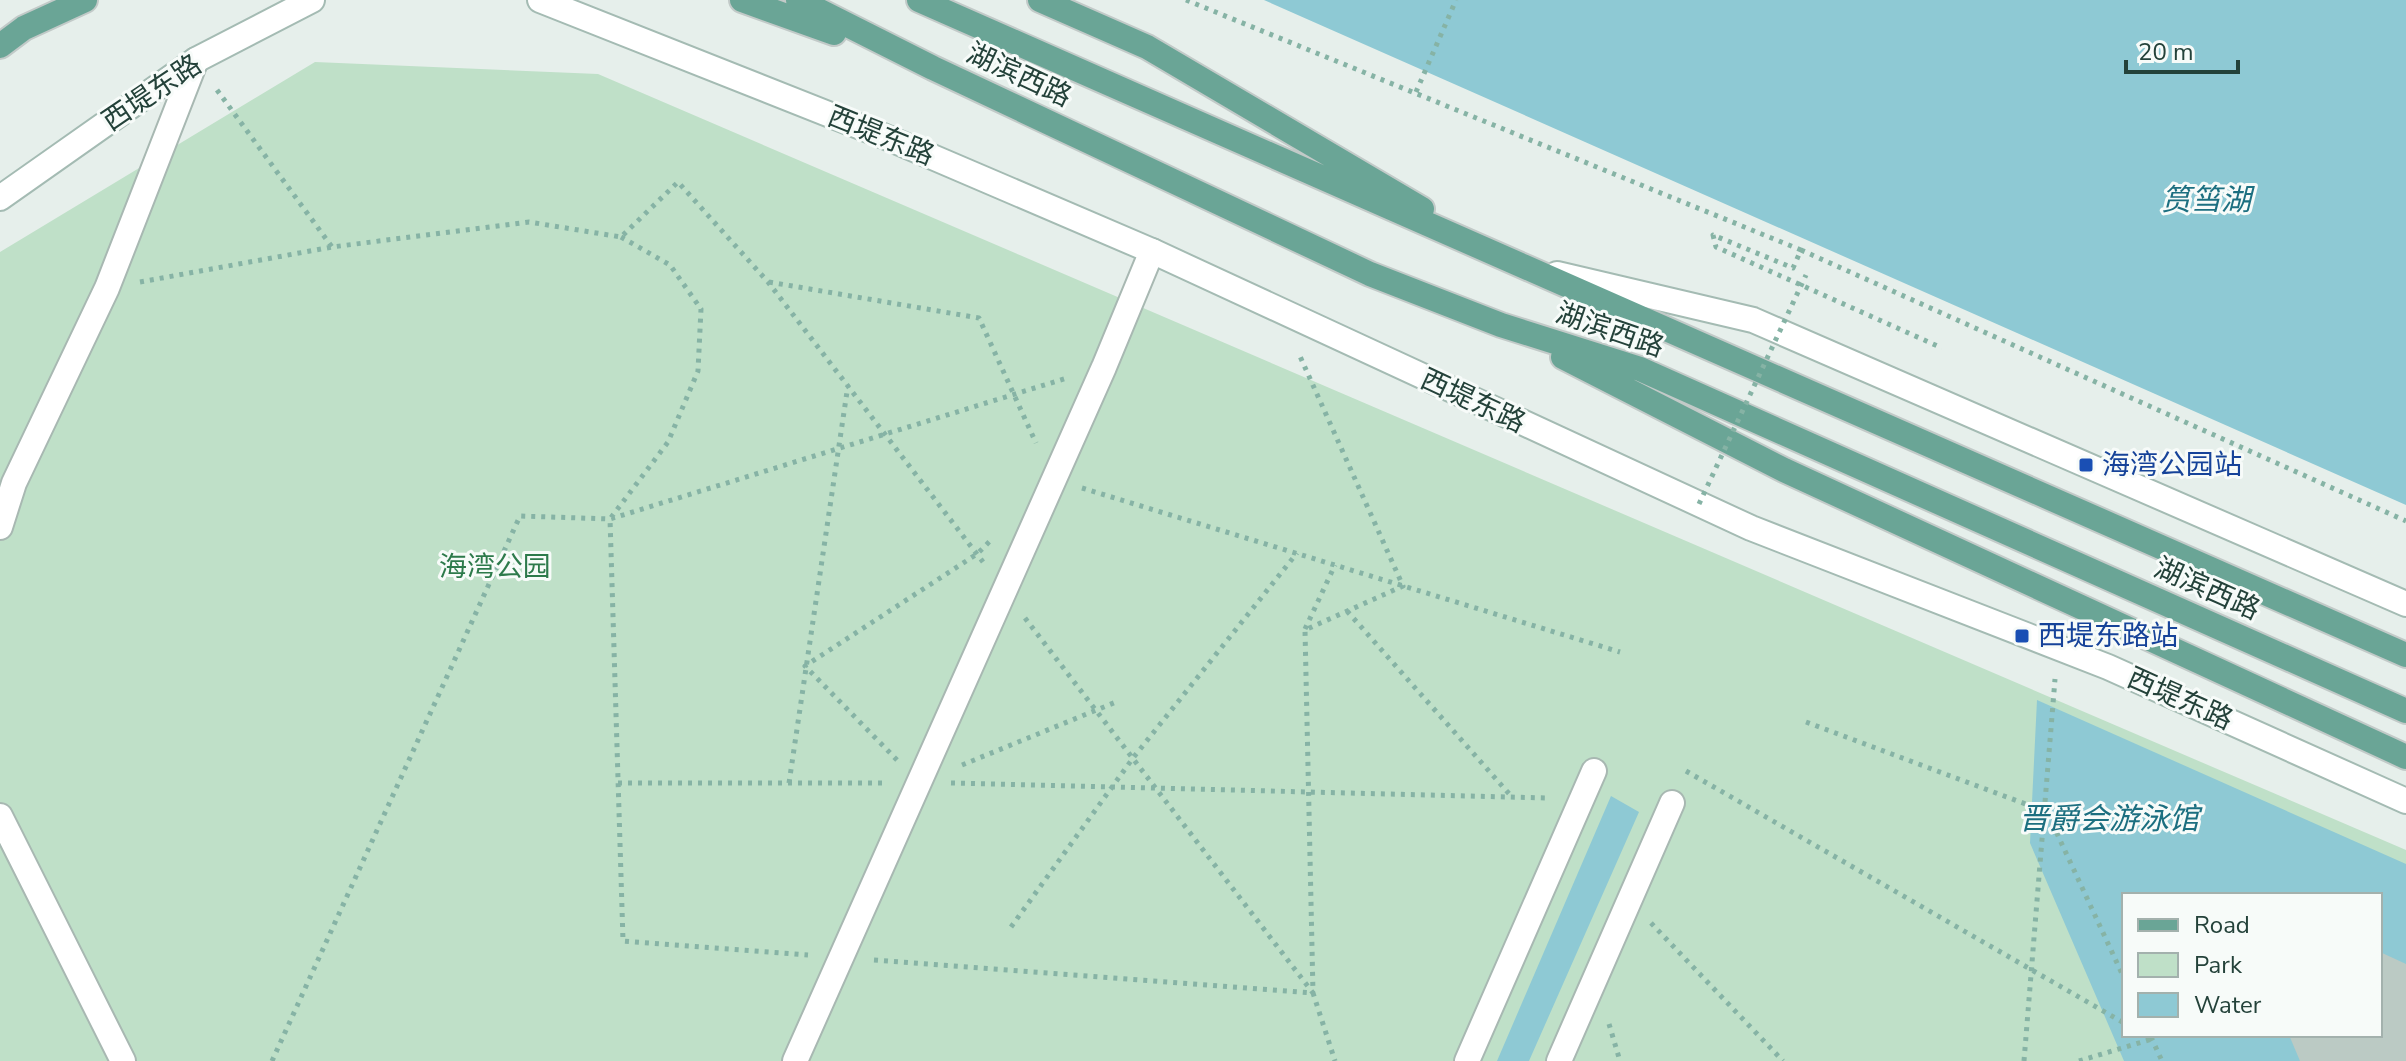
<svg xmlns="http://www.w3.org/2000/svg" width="2406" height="1061" font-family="'Nunito Sans','Noto Sans SC',sans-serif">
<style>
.green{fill:#bfe0c8;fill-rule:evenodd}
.water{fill:#8ec9d4;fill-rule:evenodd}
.building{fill:#bbcac4}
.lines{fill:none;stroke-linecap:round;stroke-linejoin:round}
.street-casing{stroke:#a8b8b2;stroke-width:28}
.secondary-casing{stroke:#a4bbb3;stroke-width:28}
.primary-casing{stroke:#c2cac8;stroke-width:28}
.path{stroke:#86b3a5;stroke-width:5;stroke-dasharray:4 6;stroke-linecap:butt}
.street{stroke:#fff;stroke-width:24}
.secondary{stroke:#fff;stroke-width:24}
.primary{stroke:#6aa596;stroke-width:24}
.path-bridge{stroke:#86b3a5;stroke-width:5;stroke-dasharray:4 6;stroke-linecap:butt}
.transit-dot{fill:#1a4fb4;stroke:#f7fbf9;stroke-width:3}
.labels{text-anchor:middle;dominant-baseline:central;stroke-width:6;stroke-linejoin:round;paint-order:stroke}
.street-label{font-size:28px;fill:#24423a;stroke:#f7fbf9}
.transit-label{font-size:28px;fill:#164399;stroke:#f7fbf9;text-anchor:start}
.park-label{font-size:28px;fill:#2d7a4b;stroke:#f7fbf9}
.water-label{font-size:30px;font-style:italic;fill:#1c6f80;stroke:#f7fbf9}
</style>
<rect width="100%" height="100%" fill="#e6efeb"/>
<!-- green -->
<path class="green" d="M315 62 598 74 2406 850V1061H0V252ZM2124 895H2380V1035H2124Z"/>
<!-- water -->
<path class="water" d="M1264 0H2406V505Z
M2037 700 2406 864V1061H2124L2030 843ZM2124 895H2380V1035H2124Z
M1611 796 1639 812 1529 1061H1497Z"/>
<!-- building -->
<path class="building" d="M2380 952 2406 964V1061H2300L2289 1035H2380Z"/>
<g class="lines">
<!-- street casing -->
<g class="street-casing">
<path id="street" d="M0 527 14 483 107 288 196 60
M0 816 123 1061
M795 1061 1104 367 1152 251
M1467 1061 1594 771
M1559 1061 1672 803"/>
</g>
<!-- secondary casing -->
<g class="secondary-casing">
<path id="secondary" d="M540 0 881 135 1152 251 1751 528 2108 667 2406 801
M0 198 196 60 312 0
M1557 274 1753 320 2406 604"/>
</g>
<!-- primary casing -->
<g class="primary-casing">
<path id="primary" d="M742 0 834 33
M798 0 933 68 1370 274 1501 325 1640 369 2406 711
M919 0 2406 655
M1040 0 1147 47 1422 209
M0 46 24 28 85 0
M1563 357 1784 470 2406 757"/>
</g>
<!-- path -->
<path class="path" d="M1186 0 1801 250 1793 268 1713 235 1716 247 1942 348
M217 90 332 247
M1416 92 1456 0
M621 237 670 265 701 309 698 371 668 442 610 519 623 941 808 955
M1801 250 2406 521
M140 282 332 247 529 222 621 237 678 182 768 282 983 562
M769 282 979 318 1036 443
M1082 488 1620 652
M1347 611 1512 797
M1025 618 1313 993 1305 630 1403 586 1299 354
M1305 629 1335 565
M1806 722 2047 812 2124 978
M897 760 805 666 977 554 993 538
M962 765 1116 702
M1686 771 2124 1023
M618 783H885
M789 783 848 385
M951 783 1549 798
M1651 923 1783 1061
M1011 927 1133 758 1297 553
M874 960 1313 993 1335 1061
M1609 1024 1620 1061
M2151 1037 2162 1061
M272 1061 520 516 610 519 1067 378
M2024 1061 2055 679
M2079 1061 2152 1039 2145 1035"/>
<!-- street -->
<use href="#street" class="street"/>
<!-- secondary -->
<use href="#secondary" class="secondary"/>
<!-- primary -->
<use href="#primary" class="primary"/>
<!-- path-bridge -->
<path class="path-bridge" d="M1699 504 1806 275"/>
</g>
<!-- markers -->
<g class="transit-dot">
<rect x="2078" y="457" width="16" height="16" rx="4"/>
<rect x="2014" y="628" width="16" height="16" rx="4"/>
</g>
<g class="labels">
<!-- street labels -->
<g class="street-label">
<text transform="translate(1019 75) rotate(25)">湖滨西路</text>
<text transform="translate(152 93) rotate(-34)">西堤东路</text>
<text transform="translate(881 136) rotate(22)">西堤东路</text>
<text transform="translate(1610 330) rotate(19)">湖滨西路</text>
<text transform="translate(1473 401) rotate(25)">西堤东路</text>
<text transform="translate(2207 589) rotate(24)">湖滨西路</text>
<text transform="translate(2180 699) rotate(24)">西堤东路</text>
</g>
<!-- transit labels -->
<g class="transit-label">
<text x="2102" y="465">海湾公园站</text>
<text x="2038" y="636">西堤东路站</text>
</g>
<!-- park labels -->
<g class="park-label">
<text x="495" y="567">海湾公园</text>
</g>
<!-- water labels -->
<g class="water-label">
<text x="2206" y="200">筼筜湖</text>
<text x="2109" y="819">晋爵会游泳馆</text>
</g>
</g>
<!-- legend -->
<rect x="2122" y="893" width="260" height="144" fill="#f7fbf9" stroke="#a3b1ad" stroke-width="2"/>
<rect x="2138" y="919" width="40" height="12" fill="#6aa596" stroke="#a3b1ad" stroke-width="2"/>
<text x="2194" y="933" font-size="24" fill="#24423a">Road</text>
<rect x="2138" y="953" width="40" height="24" fill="#bfe0c8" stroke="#a3b1ad" stroke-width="2"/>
<text x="2194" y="973" font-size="24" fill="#24423a">Park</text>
<rect x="2138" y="993" width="40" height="24" fill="#8ec9d4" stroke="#a3b1ad" stroke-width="2"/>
<text x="2194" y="1013" font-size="24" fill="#24423a">Water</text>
<!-- scale -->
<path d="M2126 60v12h112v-12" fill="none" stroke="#24423a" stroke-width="4"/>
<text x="2138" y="60" font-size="24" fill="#24423a" stroke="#f7fbf9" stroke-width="6" paint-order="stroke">20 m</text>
</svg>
